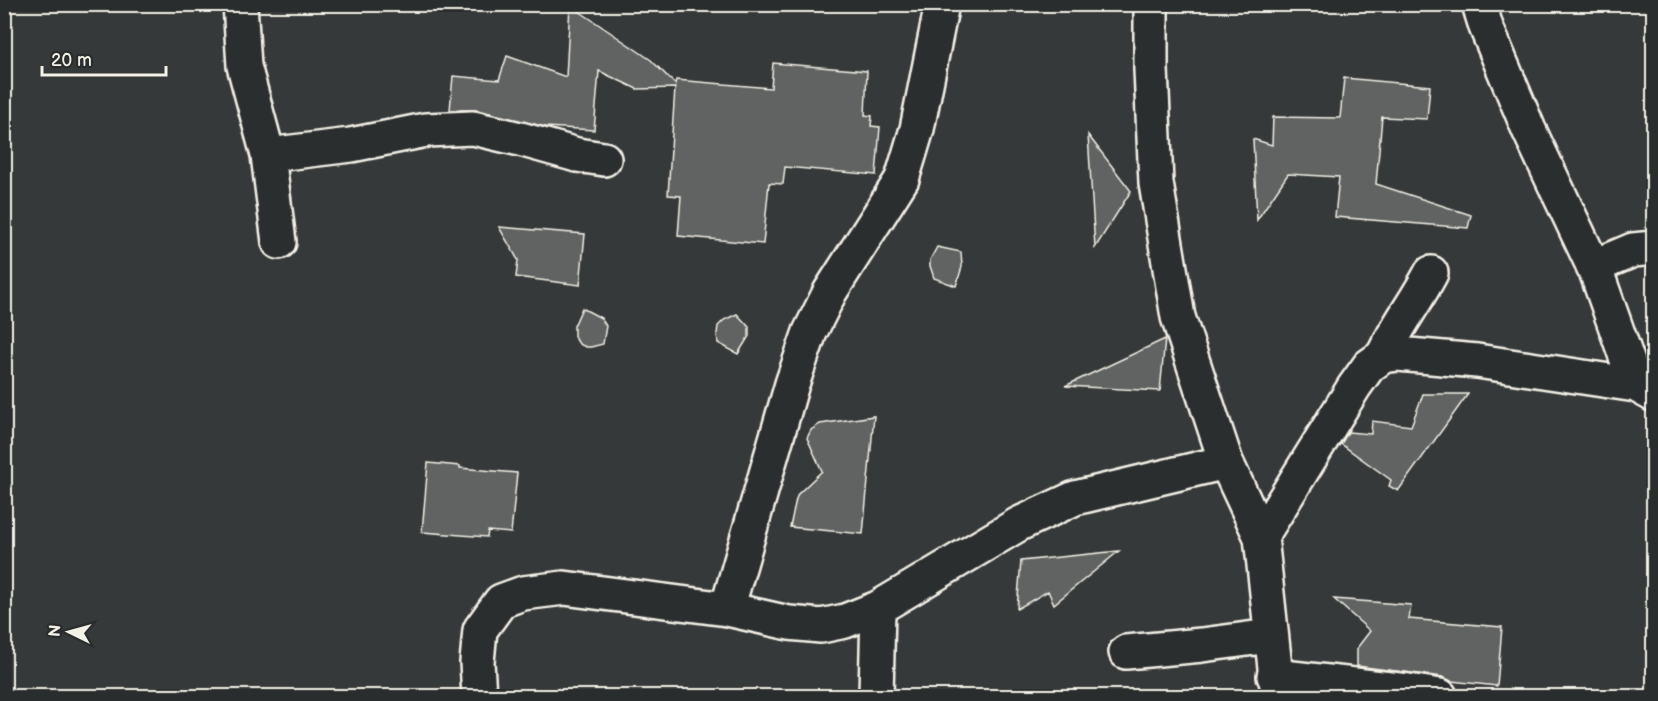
<svg xmlns="http://www.w3.org/2000/svg" width="1658" height="701" font-family="'Balsamiq Sans',sans-serif">
<style>
.building{fill:#616362;stroke:#f4f1e8;stroke-width:1.5}
.lines{fill:none;stroke-linecap:round;stroke-linejoin:round}
.minor-casing{stroke:#f4f1e8;stroke-width:38}
.minor{stroke:#2a2d2e;stroke-width:33}
</style>
<rect width="100%" height="100%" fill="#363939"/>
<filter id="ink" filterUnits="userSpaceOnUse"><feTurbulence type="fractalNoise" baseFrequency=".0167" numOctaves="2"/><feDisplacementMap in="SourceGraphic" scale="12" xChannelSelector="R" yChannelSelector="G"/><feConvolveMatrix kernelMatrix="1 2 1 2 8 2 1 2 1" color-interpolation-filters="sRGB"/></filter>
<g filter="url(#ink)">
<!-- building -->
<path class="building" d="M570 5 651 60 675 84 676 80 771 88 773 63 867 71 865 115 872 116 871 126 880 127 876 175 785 167 783 184 769 183 763 244 678 236 681 196 668 195 675 88 637 89 599 71 594 130 546 127 477 110H450L453 76 499 80 507 56 566 77Z
M1344 78 1430 86 1427 119 1382 117 1376 184 1471 215 1468 228 1335 217 1339 177 1288 174 1257 220 1253 139 1272 145 1273 117 1340 118Z
M1088 135 1131 191 1095 248Z
M499 227 585 234 580 285 516 277 518 260Z
M937 247 961 252 962 267 956 286 934 278 930 266V260Z
M582 308 601 318 606 326 603 344 591 347H586L579 344 574 336V326Z
M737 314 749 327V336L738 354 718 343 717 334 718 326 724 320Z
M1165 339 1160 391 1065 386Z
M1423 394H1468L1398 491 1389 486 1391 480 1341 444 1348 432 1371 434 1372 421 1411 426Z
M874 416 863 534 790 527 796 499 798 494 822 471 807 438 811 430 820 424Z
M428 463 460 466V468L517 473 511 533 488 531 487 537 422 532Z
M1119 551 1054 604 1048 591 1017 609 1021 561Z
M1334 599 1411 605 1409 619 1502 627 1497 686 1451 681 1443 677 1427 675 1357 666V648L1370 631Z"/>
<g class="lines">
<!-- minor casing -->
<g class="minor-casing">
<path id="minor" d="M240 4 244 66 268 155 279 242
M1151 4V69L1156 183 1178 317 1226 462 1261 537 1278 696
M1479 4 1486 27 1529 130 1597 274 1636 385
M268 155 351 145 426 130 473 128 520 139 577 155 604 159
M1593 267 1633 250 1654 248
M1383 356C1396 327 1416 302 1431 273
M1261 537 1354 387 1369 366 1383 356 1398 354 1477 361 1636 385 1654 395
M727 609 792 384 810 332 830 292 902 179 917 129 942 4
M1126 652 1202 645 1270 636
M1274 676 1408 691 1440 696
M479 696 477 662 480 630 501 601 523 593 564 588 727 609 789 623 821 626 845 621 878 608 1019 524 1075 498 1226 462
M876 696 878 608"/>
</g>
<!-- minor -->
<use href="#minor" class="minor"/>
</g>
</g>
<!-- margin -->
<rect width="1658" height="701" fill="none" stroke="#2a2d2e" stroke-width="24"/>
<rect x="12" y="12" width="1634" height="677" fill="none" stroke="#f4f1e8" stroke-width="2" filter="url(#ink)"/>
<!-- north arrow -->
<g transform="translate(69 632) rotate(275)" stroke="#2a2d2e" stroke-width="4.5" paint-order="stroke">
<path d="M0-4.5L10 22L0 15L-10 22Z" fill="#f4f1e8"/>
<text y="-9" font-size="16" font-weight="bold" text-anchor="middle" fill="#f4f1e8">N</text>
</g>
<!-- scale -->
<path d="M42 66v9h124v-9" fill="none" stroke="#f4f1e8" stroke-width="3"/>
<text x="51" y="66" font-size="18" fill="#f4f1e8" stroke="#2a2d2e" stroke-width="4.5" paint-order="stroke">20 m</text>
</svg>
